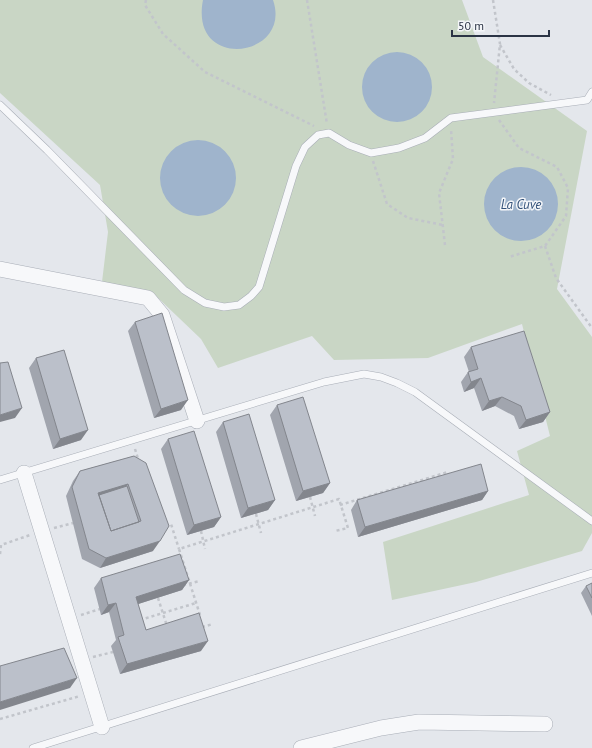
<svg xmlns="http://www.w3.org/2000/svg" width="592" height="748" font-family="'PT Sans',sans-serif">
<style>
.green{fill:#c9d6c5}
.water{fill:#9fb4cc}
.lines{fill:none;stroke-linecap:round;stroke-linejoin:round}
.service-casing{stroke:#a9aeb7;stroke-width:8}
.minor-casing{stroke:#a9aeb7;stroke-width:16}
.path{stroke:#c2c5cb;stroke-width:2.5;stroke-dasharray:3 3;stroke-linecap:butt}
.service{stroke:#f7f8fa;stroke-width:7}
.minor{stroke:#f7f8fa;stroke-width:15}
.wall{fill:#a1a5ae}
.shaded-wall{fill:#83868d}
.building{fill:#bbc0ca;stroke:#83868d;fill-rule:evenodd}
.labels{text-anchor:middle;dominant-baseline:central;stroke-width:3;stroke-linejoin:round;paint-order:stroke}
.water-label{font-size:13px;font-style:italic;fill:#34527a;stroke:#f4f6f9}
</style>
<rect width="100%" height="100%" fill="#e4e7ec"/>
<!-- green -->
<path class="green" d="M0 0H462L483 57 587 131 557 289 592 337V533L582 551 476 582 392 600 383 542 529 495 517 451 550 436 522 324 428 358 334 360 312 336 218 368 201 339 156 296 102 282 108 232 100 185 0 93Z"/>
<!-- water -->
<path class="water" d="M203 0H273C293 58 189 72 203 0Z
M362 87a35 35 0 1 1 70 0a35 35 0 1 1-70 0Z
M160 178a38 38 0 1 1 76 0a38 38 0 1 1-76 0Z
M484 204a37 37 0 1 1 74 0a37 37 0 1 1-74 0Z"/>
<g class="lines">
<!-- service casing -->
<g class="service-casing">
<path id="service" d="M0 105 47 150 184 290 205 303 224 307 239 305 251 296 259 287 296 166 305 147 318 135 329 133 349 145 371 153 399 148 425 138 451 118 587 100 592 92
M0 480 324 382 364 374 381 377 397 383 415 392 592 521
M33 748 592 573"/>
</g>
<!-- minor casing -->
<g class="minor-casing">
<path id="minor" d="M0 269 148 298 162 315 197 421
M24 473 102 727
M301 748 381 728 419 722 545 724"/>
</g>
<!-- path -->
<path class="path" d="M146 0 145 5 163 34 205 72 314 126
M307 0 327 124
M493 0 500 44 494 103
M500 45 514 69 529 83 551 95
M499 120 519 148 557 167 568 188 566 216 545 246 509 257
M373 161 387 204 408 218 443 225
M445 245 439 193 453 159 451 129
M545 246 556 278 592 328
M135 449 139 462
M310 497 315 516
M340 505 448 472 449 475
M256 514 261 533
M166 526 171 524 179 549
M54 528 73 523
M201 531 205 549
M0 554 1 545 30 535
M183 585 200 581
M158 598 167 626
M81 615 100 609
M200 615 179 549 339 499 348 528 335 531
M140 620 196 603
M202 627 213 624
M93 657 113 652
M0 719 80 696"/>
<!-- service -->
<use href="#service" class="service"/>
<!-- minor -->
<use href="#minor" class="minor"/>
</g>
<!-- wall -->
<path class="wall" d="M135 322 181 410 154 418 128 331Z
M471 347 550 412 543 422 519 429 514 416 495 406 482 411 474 388 464 392 461 382 468 372H469L464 357Z
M36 358 81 440 53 449 29 368Z
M277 405 330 483 323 493 296 501 270 415Z
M223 422 275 500 268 510 241 518 216 432Z
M168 439 221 517 214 527 187 535 161 449Z
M134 456 153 551 100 568 82 559 66 496 73 481 80 471Z
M488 491 482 500 358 537 351 510 357 500Z
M101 578 189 580 182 590 138 604 146 630 201 651 120 674 111 646 116 640 109 612 101 615 94 588Z
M592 583V616L581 593 586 586Z"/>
<!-- shaded-wall -->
<path class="shaded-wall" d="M481 378 474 388 464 392 471 382Z
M502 397 495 406 482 411 489 401Z
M188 400 181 410 154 418 161 409Z
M22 408 15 418 0 422V415Z
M550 412 543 422 519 429 526 420Z
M88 430 81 440 53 449 60 439Z
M330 483 323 493 296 501 303 491Z
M128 484 121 493 98 501V493Z
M488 491 482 500 358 537 365 527Z
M275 500 268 510 241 518 248 508Z
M221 517 214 527 187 535 194 525Z
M160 541 153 551 100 568 106 558Z
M189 580 182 590 129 607 136 597Z
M116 603 109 612 101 615 108 605Z
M208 641 201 651 120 674 127 664Z
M77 678 70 688 0 710V702Z"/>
<!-- building -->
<path class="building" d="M162 313 188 400 161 409 135 322Z
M524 331 550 412 526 420 521 406 502 397 489 401 481 378 471 382 468 372 478 369 471 347Z
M64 350 88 430 60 439 36 358Z
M8 362 22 408 0 415V363Z
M303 397 330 483 303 491 277 405Z
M249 414 275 500 248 508 223 422Z
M194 431 221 517 194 525 168 439Z
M134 456 146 463 169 526 160 541 106 558 89 549 72 487 80 471ZM128 484 141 521 111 531 98 493Z
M481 464 488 491 365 527 357 500Z
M127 486 139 522 111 531 99 495Z
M180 554 189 580 136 597 146 630 199 613 208 641 127 664 118 637 124 635 116 603 108 605 101 578Z
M592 583V598L586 586Z
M64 648 77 678 0 702V666Z"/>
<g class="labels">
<!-- water labels -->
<g class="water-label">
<text x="521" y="204">La Cuve</text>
</g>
</g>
<!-- scale -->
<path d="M452 30v6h97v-6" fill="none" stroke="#2b3445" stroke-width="2"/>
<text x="458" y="30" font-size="12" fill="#2b3445" stroke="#f4f6f9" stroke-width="3" paint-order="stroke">50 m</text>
</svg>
